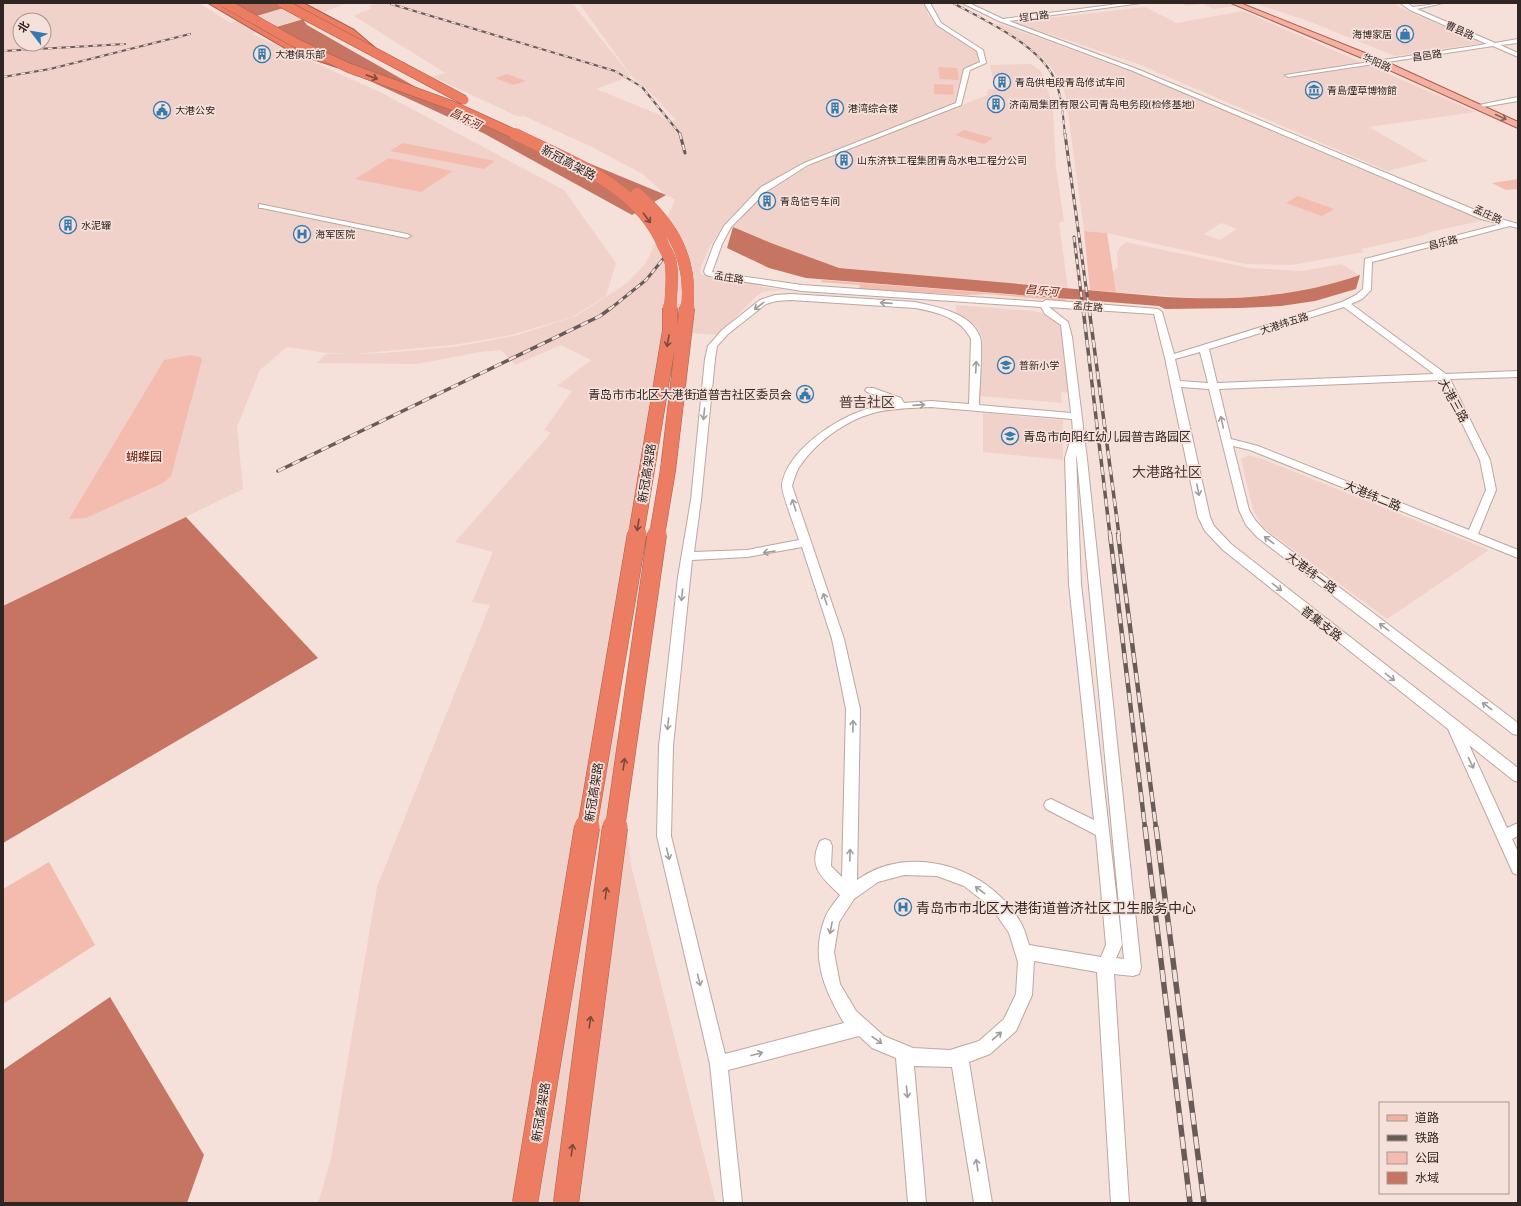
<svg xmlns="http://www.w3.org/2000/svg" width="1521" height="1206" font-family="Barlow,'Noto Sans SC',sans-serif">
<style>
.built{fill:#f1d2cb;fill-rule:evenodd}
.green{fill:#f4bcae}
.water{fill:#c57561}
.lines{fill:none;stroke-linecap:round;stroke-linejoin:round}
.minor-casing{stroke:#bca7a1;stroke-width:2}
.major-casing{stroke:#aa5f4d;stroke-width:2}
.highway-casing{stroke:#aa5f4d;stroke-width:2}
.minor{fill:#fff;fill-rule:evenodd}
.major{fill:#f4b1a1;fill-rule:evenodd}
.highway{fill:#ec7d63;fill-rule:evenodd}
.rail-far4-casing{stroke:#685c59;stroke-width:2}
.rail-far3-casing{stroke:#685c59;stroke-width:3}
.rail-far2-casing{stroke:#685c59;stroke-width:3.5}
.rail-far1-casing{stroke:#685c59;stroke-width:4.5}
.rail-casing{stroke:#685c59;stroke-width:5.5}
.rail-far4{stroke:#f6e0da;stroke-width:1.5;stroke-dasharray:4.5;stroke-linecap:butt}
.rail-far3{stroke:#f6e0da;stroke-width:2;stroke-dasharray:5.5;stroke-linecap:butt}
.rail-far2{stroke:#f6e0da;stroke-width:2.5;stroke-dasharray:8;stroke-linecap:butt}
.rail-far1{stroke:#f6e0da;stroke-width:3;stroke-dasharray:10;stroke-linecap:butt}
.rail{stroke:#f6e0da;stroke-width:4;stroke-dasharray:12;stroke-linecap:butt}
.highway-bridge-far4-casing{stroke:#aa5f4d;stroke-width:10;stroke-linecap:butt}
.highway-bridge-far3-casing{stroke:#aa5f4d;stroke-width:12;stroke-linecap:butt}
.highway-bridge-far2-casing{stroke:#aa5f4d;stroke-width:16;stroke-linecap:butt}
.highway-bridge-far1-casing{stroke:#aa5f4d;stroke-width:20;stroke-linecap:butt}
.highway-bridge-casing{stroke:#aa5f4d;stroke-width:26;stroke-linecap:butt}
.highway-bridge-far4{stroke:#ec7d63;stroke-width:9}
.highway-bridge-far3{stroke:#ec7d63;stroke-width:12}
.highway-bridge-far2{stroke:#ec7d63;stroke-width:15}
.highway-bridge-far1{stroke:#ec7d63;stroke-width:19}
.highway-bridge{stroke:#ec7d63;stroke-width:25}
.oneway{stroke:#7b493d}
.oneway2{stroke:#88655c}
.oneway3{stroke:#a19d9c}
.labels{text-anchor:middle;dominant-baseline:central;stroke-width:3.5;stroke-linejoin:round;paint-order:stroke}
.far-street-label{font-size:10px;fill:#2f2624;stroke:#f6e0da}
.far-poi-label{font-size:10px;fill:#2f2624;stroke:#f6e0da;text-anchor:start}
.far-water-label{font-size:11px;font-style:italic;fill:#6c2311;stroke:#f6e0da}
.street-label{font-size:12px;fill:#2f2624;stroke:#f6e0da}
.poi-label{font-size:12px;fill:#2f2624;stroke:#f6e0da;text-anchor:end}
.park-label{font-size:12px;fill:#5f1604;stroke:#f6e0da}
.quarter-label{font-size:14px;fill:#493733;stroke:#f6e0da}
.near-poi-label{font-size:14px;fill:#2f2624;stroke:#f6e0da;text-anchor:start}
</style>
<rect width="100%" height="100%" fill="#f6e0da"/>
<!-- built -->
<path class="built" d="M3 3H199L231 23 303 3H347L327 11 252 34 382 93 564 190 616 263 606 296 572 317 511 335 453 345 354 354 384 353 453 347 493 340 518 335 576 316 627 283 646 263 675 200 666 195 644 175 594 148 524 116 519 117 433 77 445 73 354 16 372 8 368 6 378 3H572L631 76 596 89 658 114 668 121 676 120 646 88 633 78 579 3H925L928 14 934 23 976 48 980 61 963 70 956 102 950 105 810 159 761 188 741 206 724 224 710 246 700 270 701 274 716 280 757 283V286L784 290 765 291 758 295 717 335 676 332 654 445 616 728 631 865 716 1203H318L331 1159 377 887 490 605 472 602 493 552 455 542 551 433 544 430 572 391 557 386 591 360 561 345 515 365 501 350 480 352 417 364 317 363 326 354 350 353H327L287 347 260 370 237 427 243 489 3 606ZM20 20H44V44H20Z
M1181 3H1226L1236 6 1214 9 1203 4 1187 6Z
M1254 3H1394L1401 8 1482 43 1395 56 1308 21Z
M1145 7 1177 23 1243 11 1476 112 1369 127 1428 161 1387 171 1138 64 1014 22Z
M1000 24 1152 79 1486 220 1434 231 1417 237 1361 249 1364 252 1292 265 1246 264 1107 233 1084 231 1066 99 1063 87 1051 67 1038 54 1019 39 994 25ZM1221 223 1237 229 1220 240 1204 234Z
M1031 64 1041 71 1051 100 1053 110 1056 168 1064 221 1059 223 1068 288 839 268 771 243 733 227 765 192 815 163 987 95 988 89H995L990 65Z
M1126 242 1249 268 1301 271 1342 264 1359 275 1340 282 1300 291 1245 298 1208 299 1116 292 1113 272 1118 267 1117 253 1120 247Z
M956 305 1035 311 1049 315 1063 324 1070 393 1061 392 1062 403 979 396 982 336 976 326 956 313Z
M983 413 1063 420V460L983 452Z
M1249 455 1265 460 1489 550 1387 619 1263 527 1253 510 1241 459Z"/>
<!-- green -->
<path class="green" d="M938 67 957 68 959 80 940 79Z
M507 74 526 81 513 85 495 78Z
M934 84 953 85 954 95 934 94Z
M964 130 993 138 984 144 955 135Z
M403 143 495 161 484 169 390 151Z
M389 158 453 171 421 192 355 179Z
M1518 179V189L1506 190 1492 183Z
M1298 196 1334 209 1322 216 1286 203Z
M1084 231 1107 233 1116 292 1090 290Z
M822 280 1066 299V301L986 294 967 295 859 289 860 285 821 282Z
M190 355 200 357 202 360 171 476 163 483 86 518 69 519 164 360Z
M49 862 95 945 3 1004V889Z"/>
<!-- water -->
<path class="water" d="M229 3H280L287 7 253 17Z
M307 18 304 21 307 25 428 94 535 141 666 195 632 215 483 133 333 64 273 28Z
M733 227 771 243 839 268 1166 297C1233 301 1296 297 1360 275L1356 289 1315 301 1281 306 1240 308 1165 309 1159 306 806 278 769 268 727 248Z
M186 517 318 658 3 843V606Z
M110 997 204 1155 187 1203H3V1070Z"/>
<g class="lines">
<!-- minor casing -->
<g class="minor-casing">
<path id="minor" d="M924 3H930L941 23 983 50 986 63 970 70 961 105 808 165 767 191 731 227 722 244 712 272 802 285 1043 302 1046 300 1158 309 1162 312 1174 354 1342 302 1356 295 1363 289 1365 259 1501 224 1481 219 1133 71 999 21 962 3H969L1003 19 1126 3H1141L1009 21 1137 69 1487 215 1518 224V228L1510 226 1372 262 1371 290 1362 299 1351 304 1446 374 1518 371V377L1450 379 1490 460 1496 490 1478 534 1518 550V558L1250 450 1233 446 1249 510 1255 520 1265 531 1518 723V735L1513 734 1257 537 1246 525 1239 510 1209 389 1181 387 1210 517 1214 526 1231 544 1518 768V782L1513 780 1469 745 1507 828 1518 823V836L1512 839 1518 852V875L1513 873 1448 729 1223 550 1205 531 1198 517 1165 358 1154 314 1049 307 1068 322 1072 337 1087 459 1141 968 1139 974 1133 976 1114 974 1129 1203H1111L1097 972 1034 961 1032 995 1016 1031 990 1054 969 1062 992 1203H974L952 1067 914 1066 926 1203H908L896 1058 872 1048 859 1036 728 1070 742 1203H724L710 1064 657 836 659 746 678 577 691 500 705 359 708 346 722 330 760 300 775 295 791 294 915 302C938 307 971 313 980 337 983 346 979 392 979 405L1071 413 1061 325 1045 314 1041 307 802 291 709 276 705 274 704 271 714 244 724 226 761 187 804 163 956 103 964 69 980 62 977 51 937 25ZM791 300 915 308C937 312 961 318 971 339L969 404 931 401 904 403 901 398 873 388H867L865 390 867 392 894 402V404C886 405 876 406 867 409 837 418 787 450 782 485 781 492 796 530 799 540L747 550 694 552 701 500 715 359 717 346 728 334 766 304 776 301ZM1344 307 1434 374 1217 383 1209 349ZM1200 352 1208 383 1180 381 1175 359ZM1441 380 1480 460 1486 490 1469 530 1258 446 1231 439 1219 389ZM931 407 1072 419 1073 431 1065 458 1069 584 1094 820 1051 799 1046 801 1044 805 1046 809 1096 835 1106 945 1101 957 1029 945C1027 939 1025 931 1022 925 992 868 911 841 857 880L860 709 844 639 792 486C794 480 796 471 800 466 816 442 845 421 873 413 892 408 912 408 931 407ZM1076 454 1077 459 1124 959 1116 958 1122 945 1081 584ZM802 547 832 639 846 709 842 877 831 866 832 846 830 841 825 839 820 841C807 868 823 878 840 895 835 902 828 910 825 918 810 957 824 990 844 1023L725 1054 671 836 673 746 692 560 747 557ZM904 875 937 876 964 886 991 907 1009 933 1018 962 1016 994 1004 1019 979 1041 950 1050 913 1048 884 1036 856 1011 840 984 834 952 839 922 854 899 878 882Z
M1400 3H1407L1413 7 1443 3 1417 9 1495 43 1518 39V43L1500 45 1518 53V57L1493 46 1288 77 1285 75 1487 44 1410 10Z
M1518 97V101L1477 108 1474 106Z
M259 204 407 234 411 236 407 238 262 208H259Z"/>
</g>
<!-- major casing -->
<g class="major-casing">
<path id="major" d="M1231 3H1240L1380 59 1518 122V128L1374 63Z"/>
</g>
<!-- highway casing -->
<g class="highway-casing">
<path id="highway" d="M208 3H218L298 48 341 64 337 67 292 52Z
M293 3H303L354 30 381 53 377 56 374 55 348 34Z"/>
</g>
<!-- minor -->
<use href="#minor" class="minor"/>
<!-- major -->
<use href="#major" class="major"/>
<!-- highway -->
<use href="#highway" class="highway"/>
<!-- rail-far4 casing -->
<g class="rail-far4-casing">
<path id="rail-far4" d="M953 3C984 20 1038 44 1054 78 1062 95 1063 116 1065 135
M391 4 615 71 642 87 681 135
M3 51 125 44
M3 77 50 69 190 34"/>
</g>
<!-- rail-far3 casing -->
<g class="rail-far3-casing">
<path id="rail-far3" d="M680 134 685 153
M1065 134 1089 309
M1074 237 1083 309
M610 309 646 280 668 253"/>
</g>
<!-- rail-far2 casing -->
<g class="rail-far2-casing">
<path id="rail-far2" d="M1083 308 1110 535
M1089 308 1119 535
M278 471 600 316 611 308"/>
</g>
<!-- rail-far1 casing -->
<g class="rail-far1-casing">
<path id="rail-far1" d="M1110 534 1145 828
M1118 534 1156 828"/>
</g>
<!-- rail casing -->
<g class="rail-casing">
<path id="rail" d="M1145 827 1190 1203
M1156 827 1204 1203"/>
</g>
<!-- rail-far4 -->
<use href="#rail-far4" class="rail-far4"/>
<!-- rail-far3 -->
<use href="#rail-far3" class="rail-far3"/>
<!-- rail-far2 -->
<use href="#rail-far2" class="rail-far2"/>
<!-- rail-far1 -->
<use href="#rail-far1" class="rail-far1"/>
<!-- rail -->
<use href="#rail" class="rail"/>
<!-- highway-bridge-far4 casing -->
<g class="highway-bridge-far4-casing">
<path id="highway-bridge-far4" d="M225 3 294 42 349 68 451 105 517 135
M282 3 464 100"/>
</g>
<!-- highway-bridge-far3 casing -->
<g class="highway-bridge-far3-casing">
<path id="highway-bridge-far3" d="M515 134C569 161 640 186 664 247 667 252 670 258 671 264 673 278 671 295 670 309
M637 194C673 225 693 260 687 309"/>
</g>
<!-- highway-bridge-far2 casing -->
<g class="highway-bridge-far2-casing">
<path id="highway-bridge-far2" d="M636 535 670 331V308
M657 535 668 470 687 308"/>
</g>
<!-- highway-bridge-far1 casing -->
<g class="highway-bridge-far1-casing">
<path id="highway-bridge-far1" d="M587 828 637 534
M615 828 657 534"/>
</g>
<!-- highway-bridge casing -->
<g class="highway-bridge-casing">
<path id="highway-bridge" d="M525 1203 587 827
M566 1203 615 827"/>
</g>
<!-- highway-bridge-far4 -->
<use href="#highway-bridge-far4" class="highway-bridge-far4"/>
<!-- highway-bridge-far3 -->
<use href="#highway-bridge-far3" class="highway-bridge-far3"/>
<!-- highway-bridge-far2 -->
<use href="#highway-bridge-far2" class="highway-bridge-far2"/>
<!-- highway-bridge-far1 -->
<use href="#highway-bridge-far1" class="highway-bridge-far1"/>
<!-- highway-bridge -->
<use href="#highway-bridge" class="highway-bridge"/>
</g>
<!-- one-way arrows -->
<defs><path id="oneway-shaft" d="M-6 0H5M1.5-3L5.5 0L1.5 3" fill="none" stroke-width="1.6" stroke-linecap="round" stroke-linejoin="round"/></defs>
<g class="oneway">
<use href="#oneway-shaft" transform="translate(372 77) rotate(20)"/>
<use href="#oneway-shaft" transform="translate(647 218) rotate(53)"/>
<use href="#oneway-shaft" transform="translate(668 341) rotate(100)"/>
<use href="#oneway-shaft" transform="translate(638 525) rotate(99)"/>
<use href="#oneway-shaft" transform="translate(624 764) rotate(-82)"/>
<use href="#oneway-shaft" transform="translate(606 893) rotate(-83)"/>
<use href="#oneway-shaft" transform="translate(590 1022) rotate(-82)"/>
<use href="#oneway-shaft" transform="translate(572 1150) rotate(-82)"/>
</g>
<use class="oneway2" href="#oneway-shaft" transform="translate(1501 117) rotate(25)"/>
<g class="oneway3">
<use href="#oneway-shaft" transform="translate(886 303) rotate(-176)"/>
<use href="#oneway-shaft" transform="translate(759 306) rotate(143)"/>
<use href="#oneway-shaft" transform="translate(976 367) rotate(-87)"/>
<use href="#oneway-shaft" transform="translate(919 405) rotate(-4)"/>
<use href="#oneway-shaft" transform="translate(704 414) rotate(96)"/>
<use href="#oneway-shaft" transform="translate(1222 422) rotate(-102)"/>
<use href="#oneway-shaft" transform="translate(1198 490) rotate(78)"/>
<use href="#oneway-shaft" transform="translate(794 505) rotate(-108)"/>
<use href="#oneway-shaft" transform="translate(1269 540) rotate(-143)"/>
<use href="#oneway-shaft" transform="translate(769 552) rotate(172)"/>
<use href="#oneway-shaft" transform="translate(1277 587) rotate(38)"/>
<use href="#oneway-shaft" transform="translate(682 595) rotate(96)"/>
<use href="#oneway-shaft" transform="translate(825 599) rotate(-108)"/>
<use href="#oneway-shaft" transform="translate(1384 627) rotate(-143)"/>
<use href="#oneway-shaft" transform="translate(1390 677) rotate(38)"/>
<use href="#oneway-shaft" transform="translate(1487 706) rotate(-143)"/>
<use href="#oneway-shaft" transform="translate(668 724) rotate(96)"/>
<use href="#oneway-shaft" transform="translate(853 726) rotate(-89)"/>
<use href="#oneway-shaft" transform="translate(1471 763) rotate(65)"/>
<use href="#oneway-shaft" transform="translate(668 854) rotate(76)"/>
<use href="#oneway-shaft" transform="translate(850 855) rotate(-89)"/>
<use href="#oneway-shaft" transform="translate(980 890) rotate(-143)"/>
<use href="#oneway-shaft" transform="translate(831 928) rotate(101)"/>
<use href="#oneway-shaft" transform="translate(699 980) rotate(76)"/>
<use href="#oneway-shaft" transform="translate(997 1036) rotate(-41)"/>
<use href="#oneway-shaft" transform="translate(877 1040) rotate(35)"/>
<use href="#oneway-shaft" transform="translate(757 1054) rotate(-15)"/>
<use href="#oneway-shaft" transform="translate(907 1092) rotate(85)"/>
<use href="#oneway-shaft" transform="translate(977 1165) rotate(-99)"/>
</g>
<!-- icons -->
<defs>
<g id="shop-ring" transform="scale(0.9)"><circle r="9.5" fill="#f6e0da" stroke="#347aaf" stroke-width="1.5"/><path d="M-5-2.5h2.3a2.7 3.5 0 0 1 5.4 0H5L5.5 6h-11ZM-1.5-2.5h3a1.5 2.3 0 0 0-3 0Z" fill="#347aaf"/></g>
<g id="building-ring" transform="scale(0.9)"><circle r="9.5" fill="#f6e0da" stroke="#347aaf" stroke-width="1.5"/><path d="M-4-6H4V6H1V3H-1V6H-4ZM-2.5-4.3h1.7v1.8h-1.7ZM.8-4.3h1.7v1.8H.8ZM-2.5-1h1.7V.8h-1.7ZM.8-1h1.7V.8H.8Z" fill="#347aaf"/></g>
<g id="museum-ring" transform="scale(0.9)"><circle r="9.5" fill="#f6e0da" stroke="#347aaf" stroke-width="1.5"/><path d="M0-6L6-3V-2H-6V-3ZM-5-1h2V3h-2ZM-1-1h2V3h-2ZM3-1h2V3H3ZM-6 4H6V6H-6Z" fill="#347aaf"/></g>
<g id="civic-ring" transform="scale(0.9)"><circle r="9.5" fill="#f6e0da" stroke="#347aaf" stroke-width="1.5"/><path d="M-.6-6.5H3V-4.5H.6V-3L4-1V1h2V6H-6V1h2V-1L-.6-3ZM-1.2 2.5V6h2.4V2.5Z" fill="#347aaf"/></g>
<g id="hospital-ring" transform="scale(0.9)"><circle r="9.5" fill="#f6e0da" stroke="#347aaf" stroke-width="1.5"/><path d="M-5-5h3v3.5h4V-5h3V5h-3V1.5h-4V5h-3Z" fill="#347aaf"/></g>
<g id="school-ring" transform="scale(0.9)"><circle r="9.5" fill="#f6e0da" stroke="#347aaf" stroke-width="1.5"/><path d="M0-5L7-2L0 1L-7-2ZM-4 1L0 2.5L4 1V4Q0 6-4 4Z" fill="#347aaf"/></g>
</defs>
<g fill-rule="evenodd">
<use href="#shop-ring" x="1405" y="34"/>
<use href="#building-ring" x="262" y="54"/>
<use href="#building-ring" x="1002" y="82"/>
<use href="#museum-ring" x="1314" y="90"/>
<use href="#building-ring" x="996" y="104"/>
<use href="#building-ring" x="835" y="108"/>
<use href="#civic-ring" x="162" y="110"/>
<use href="#building-ring" x="844" y="160"/>
<use href="#building-ring" x="767" y="201"/>
<use href="#building-ring" x="68" y="225"/>
<use href="#hospital-ring" x="302" y="234"/>
<use href="#school-ring" x="1006" y="365"/>
<use href="#civic-ring" x="805" y="394"/>
<use href="#school-ring" x="1010" y="436"/>
<use href="#hospital-ring" x="903" y="907"/>
</g>
<g class="labels">
<!-- far-street labels -->
<g class="far-street-label">
<text transform="translate(1034 16) rotate(-7)">埕口路</text>
<text transform="translate(1460 30) rotate(23)">曹县路</text>
<text transform="translate(1427 55) rotate(-8)">昌邑路</text>
<text transform="translate(1377 62) rotate(23)">华阳路</text>
<text transform="translate(1488 214) rotate(24)">孟庄路</text>
<text transform="translate(1443 242) rotate(-14)">昌乐路</text>
<text transform="translate(729 277) rotate(9)">孟庄路</text>
<text transform="translate(1088 306) rotate(5)">孟庄路</text>
<text transform="translate(1284 323) rotate(-18)">大港纬五路</text>
</g>
<!-- far-poi labels -->
<g class="far-poi-label">
<text x="1392" y="34" text-anchor="end">海博家居</text>
<text x="275" y="54">大港俱乐部</text>
<text x="1015" y="82">青岛供电段青岛修试车间</text>
<text x="1327" y="90">青島煙草博物館</text>
<text x="1009" y="104">济南局集团有限公司青岛电务段(检修基地)</text>
<text x="848" y="108">港湾综合楼</text>
<text x="175" y="110">大港公安</text>
<text x="857" y="160">山东济铁工程集团青岛水电工程分公司</text>
<text x="780" y="201">青岛信号车间</text>
<text x="81" y="225">水泥罐</text>
<text x="315" y="234">海军医院</text>
<text x="1019" y="365">普新小学</text>
</g>
<!-- far-water labels -->
<g class="far-water-label">
<text transform="translate(466 118) rotate(25)">昌乐河</text>
<text transform="translate(1042 290) rotate(5)">昌乐河</text>
</g>
<!-- street labels -->
<g class="street-label">
<text transform="translate(569 162) rotate(28)">新冠高架路</text>
<text transform="translate(1454 400) rotate(61)">大港三路</text>
<text transform="translate(646 473) rotate(-81)">新冠高架路</text>
<text transform="translate(1373 495) rotate(22)">大港纬二路</text>
<text transform="translate(1312 572) rotate(37)">大港纬一路</text>
<text transform="translate(1322 623) rotate(38)">普集支路</text>
<text transform="translate(593 792) rotate(-81)">新冠高架路</text>
<text transform="translate(540 1112) rotate(-81)">新冠高架路</text>
</g>
<!-- poi labels -->
<g class="poi-label">
<text x="792" y="394">青岛市市北区大港街道普吉社区委员会</text>
<text x="1023" y="436" text-anchor="start">青岛市向阳红幼儿园普吉路园区</text>
</g>
<!-- park labels -->
<g class="park-label">
<text x="144" y="456">蝴蝶园</text>
</g>
<!-- quarter labels -->
<g class="quarter-label">
<text x="867" y="401">普吉社区</text>
<text x="1167" y="471">大港路社区</text>
</g>
<!-- near-poi labels -->
<g class="near-poi-label">
<text x="916" y="907">青岛市市北区大港街道普济社区卫生服务中心</text>
</g>
</g>
<!-- border -->
<rect width="1521" height="1206" fill="none" stroke="#2f2624" stroke-width="8"/>
<!-- legend -->
<rect x="1379" y="1102" width="130" height="92" fill="#f6e0da" stroke="#a69691"/>
<rect x="1387" y="1115" width="20" height="6" fill="#f4b1a1" stroke="#a69691"/>
<text x="1415" y="1122" font-size="12" fill="#2f2624">道路</text>
<rect x="1387" y="1135" width="20" height="6" fill="#685c59" stroke="#a69691"/>
<text x="1415" y="1142" font-size="12" fill="#2f2624">铁路</text>
<rect x="1387" y="1152" width="20" height="12" fill="#f4bcae" stroke="#a69691"/>
<text x="1415" y="1162" font-size="12" fill="#2f2624">公园</text>
<rect x="1387" y="1172" width="20" height="12" fill="#c57561" stroke="#a69691"/>
<text x="1415" y="1182" font-size="12" fill="#2f2624">水域</text>
<!-- north arrow -->
<g transform="translate(32 32) rotate(301)"><circle r="19" fill="#f6e0da" stroke="#a69691"/>
<path d="M0-3L7 15L0 10L-7 15Z" fill="#347aaf"/>
<text y="-6" font-size="11" font-weight="bold" text-anchor="middle" fill="#2f2624">北</text>
</g>
</svg>
